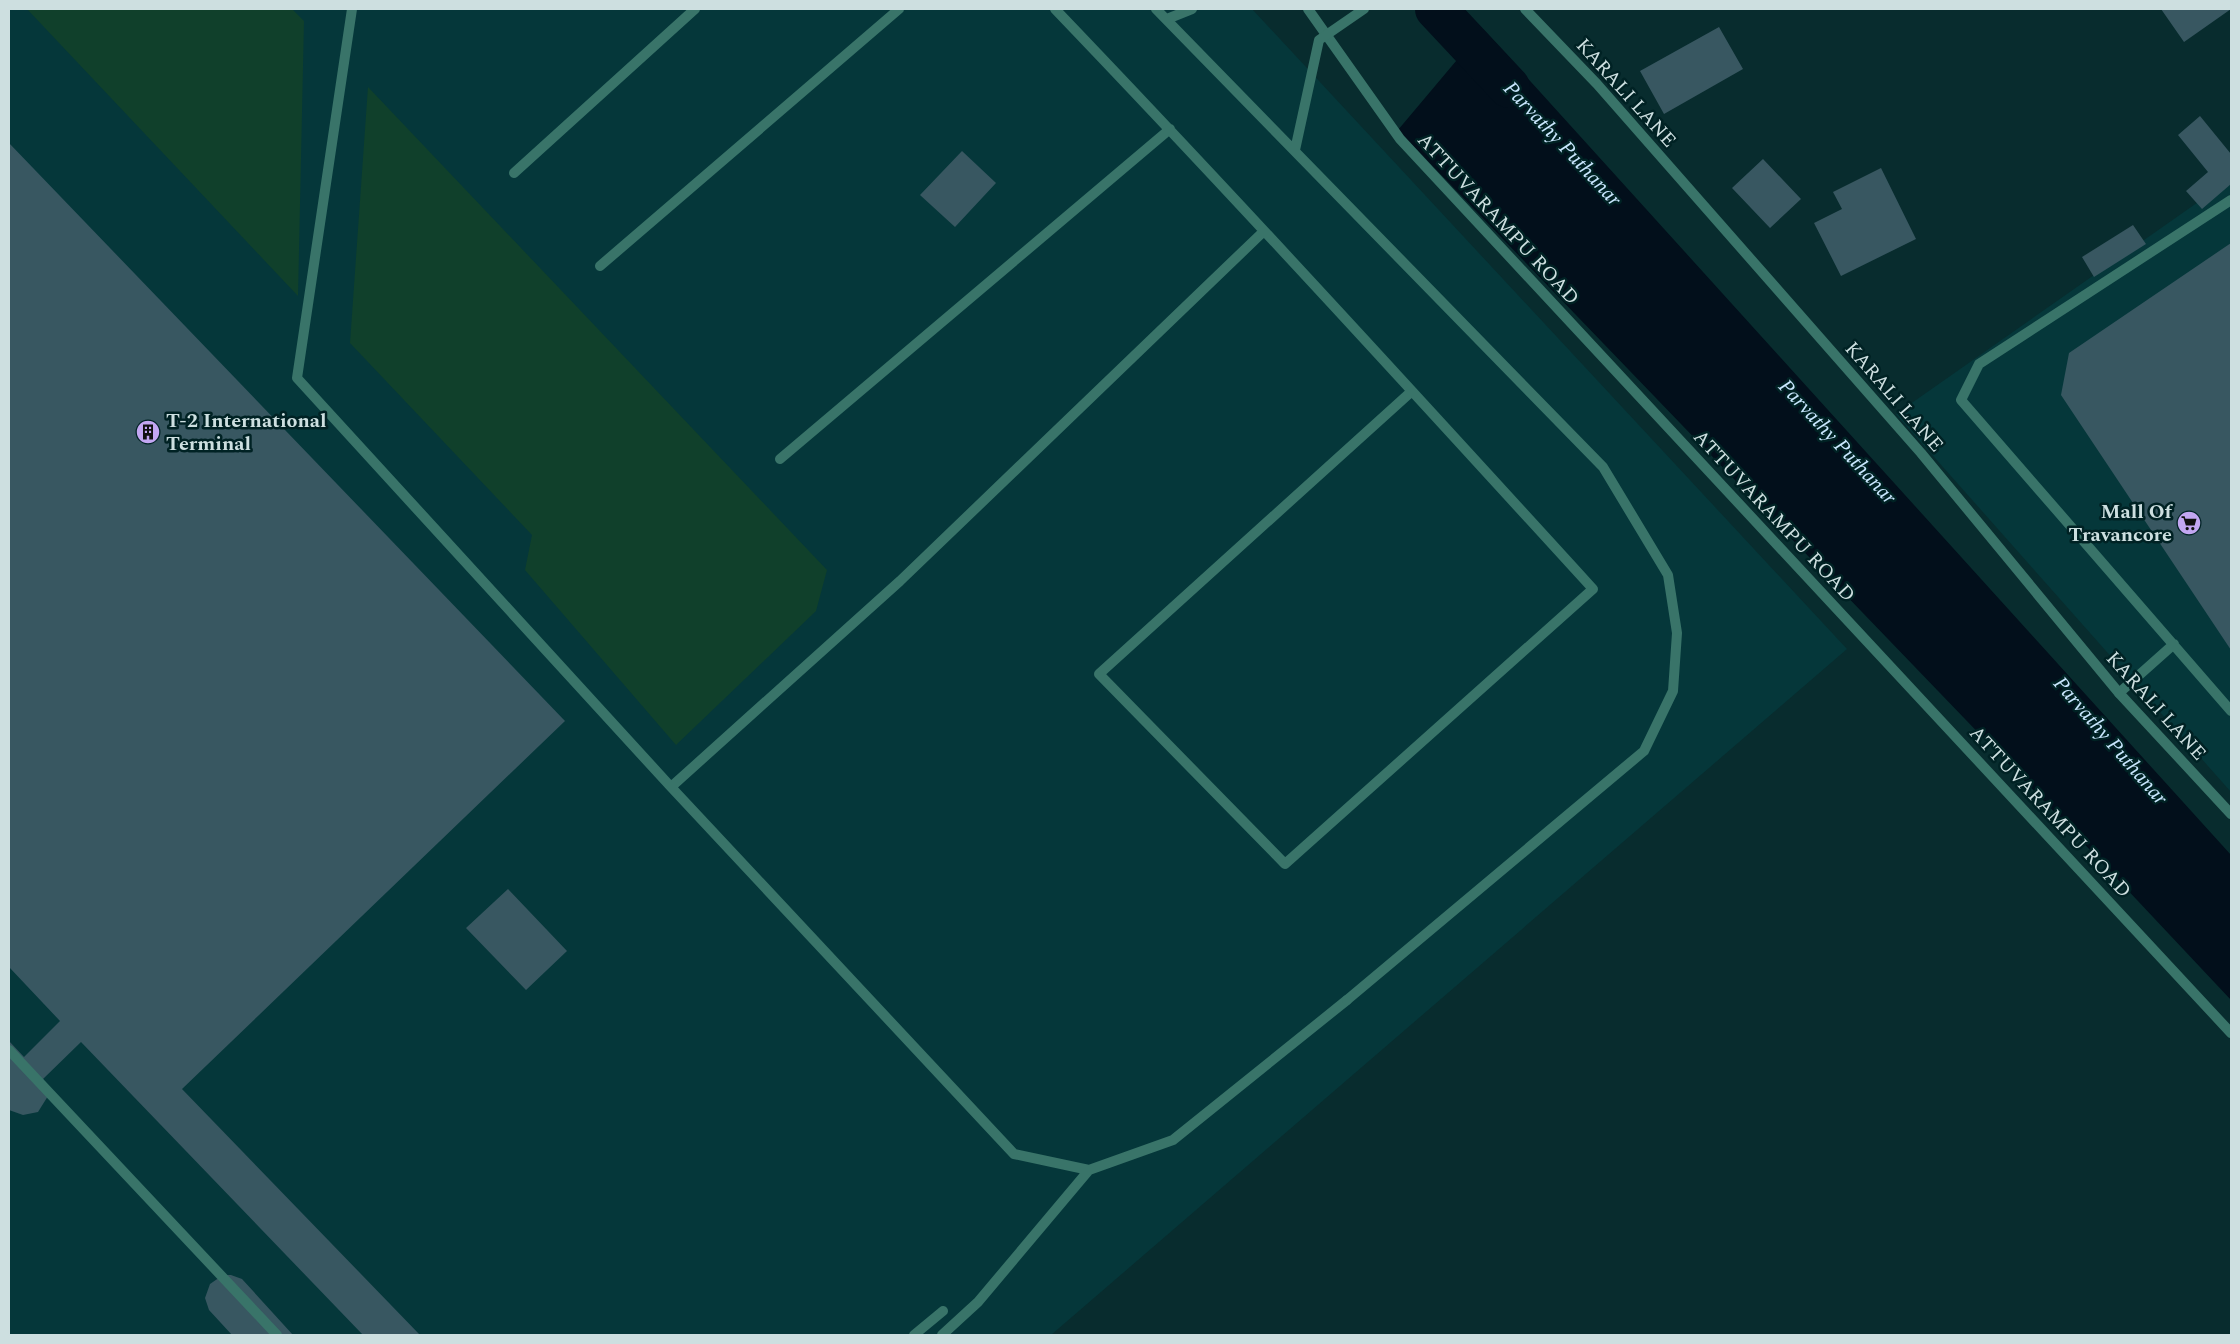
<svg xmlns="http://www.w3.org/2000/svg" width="2240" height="1344" font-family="Spectral,serif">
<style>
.built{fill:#05373a}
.green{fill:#10402b}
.water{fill:#020f1b}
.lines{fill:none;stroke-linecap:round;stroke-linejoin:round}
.canal{stroke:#020f1b;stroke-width:42}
.building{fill:#385761}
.service{stroke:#397469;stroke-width:10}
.minor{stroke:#397469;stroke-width:10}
.tertiary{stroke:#397469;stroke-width:10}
.labels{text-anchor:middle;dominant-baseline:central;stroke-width:5;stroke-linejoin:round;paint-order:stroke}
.street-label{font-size:20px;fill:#cddfe0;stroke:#002224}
.poi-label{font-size:20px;font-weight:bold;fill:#cddfe0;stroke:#002224;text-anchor:start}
.water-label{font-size:21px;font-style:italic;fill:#c9e7fe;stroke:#002224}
</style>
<rect width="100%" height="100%" fill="#082c2e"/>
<!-- built -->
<path class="built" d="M9 9H1252L1847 649 1051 1335H9Z
M2231 179V792L1896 414Z"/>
<!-- green -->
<path class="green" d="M27 9H292L304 21 298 296Z
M368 87 827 570 816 611 676 745 525 570 532 535 350 343Z"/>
<!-- water -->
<path class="water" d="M1483 29 2231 855V1000L2043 800 1398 130Z"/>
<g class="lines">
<!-- canal -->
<path class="canal" d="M1436 9 1509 87"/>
</g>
<!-- building -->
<path class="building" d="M2161 9H2231L2184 42Z
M1719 27 1743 69 1664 114 1640 71Z
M2200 116 2231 154V184L2202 209 2186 191 2208 172 2178 135Z
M9 143 565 721 182 1089 420 1335H363L81 1042 43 1079 48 1089V1096L38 1112 23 1115 9 1110V1041L24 1057 60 1021 9 967Z
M962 151 996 183 955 227 920 195Z
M1763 159 1801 199 1770 228 1732 188Z
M1881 168 1916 239 1841 276 1814 223 1842 209 1833 192Z
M2133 225 2146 244 2094 277 2082 257Z
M2231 243V650L2061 395 2069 353Z
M508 889 567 951 526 990 466 928Z
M223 1275H231L242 1279 293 1335H232L209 1310 205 1298 210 1284Z"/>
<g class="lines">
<!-- service -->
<path class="service" d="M352 9 297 378 671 787 1014 1154 1089 1170 1173 1140 1347 1000
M1055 9C1237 199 1415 394 1593 589L1285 864 1099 674 1412 391
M514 173 695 9
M2231 200 1979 364 1961 400 2231 711
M600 266 899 9
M780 459 1170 129
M2119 693 2174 644
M671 787 900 581 1263 232
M9 1050 277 1335
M914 1335 943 1311
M942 1335 978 1302 1089 1170"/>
<!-- minor -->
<path class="minor" d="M1308 9 1400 139 2231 1033
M1525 9 1597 84 1921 453 2119 693 2231 814"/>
<!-- tertiary -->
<path class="tertiary" d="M1156 9 1603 467 1668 575 1677 633 1673 691 1644 751 1347 1000
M1167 19 1192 9
M1295 150 1319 40 1364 9"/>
</g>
<!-- icons -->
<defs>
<g id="building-disc" transform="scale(1.25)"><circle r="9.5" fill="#c3a7f2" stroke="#002224"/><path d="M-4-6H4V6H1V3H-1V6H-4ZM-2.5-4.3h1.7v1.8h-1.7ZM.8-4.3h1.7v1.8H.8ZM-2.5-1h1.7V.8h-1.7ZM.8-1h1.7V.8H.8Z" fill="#111"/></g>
<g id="supermarket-disc" transform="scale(1.25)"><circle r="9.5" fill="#c3a7f2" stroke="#002224"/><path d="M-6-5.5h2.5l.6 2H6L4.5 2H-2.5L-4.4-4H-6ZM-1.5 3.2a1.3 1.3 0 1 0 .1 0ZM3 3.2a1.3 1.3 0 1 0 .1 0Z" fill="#111"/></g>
</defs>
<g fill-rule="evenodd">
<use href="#building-disc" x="148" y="432"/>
<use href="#supermarket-disc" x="2189" y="523"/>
</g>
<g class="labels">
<!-- street labels -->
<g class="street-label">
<text transform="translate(1626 93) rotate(48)">KARALI LANE</text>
<text transform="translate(1498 219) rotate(47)">ATTUVARAMPU ROAD</text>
<text transform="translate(1894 397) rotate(49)">KARALI LANE</text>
<text transform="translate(1774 516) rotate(47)">ATTUVARAMPU ROAD</text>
<text transform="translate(2156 706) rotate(48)">KARALI LANE</text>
<text transform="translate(2050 812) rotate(47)">ATTUVARAMPU ROAD</text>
</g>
<!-- poi labels -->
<g class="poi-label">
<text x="166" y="421">T-2 International<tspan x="166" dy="23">Terminal</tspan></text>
<text x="2172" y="512" text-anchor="end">Mall Of<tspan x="2172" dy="23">Travancore</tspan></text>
</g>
<!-- water labels -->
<g class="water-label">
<text transform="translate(1562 144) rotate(47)">Parvathy Puthanar</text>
<text transform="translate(1837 442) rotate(47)">Parvathy Puthanar</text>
<text transform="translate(2110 741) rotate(49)">Parvathy Puthanar</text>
</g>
</g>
<!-- border -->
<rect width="2240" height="1344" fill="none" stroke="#cddfe0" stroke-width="20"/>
</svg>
